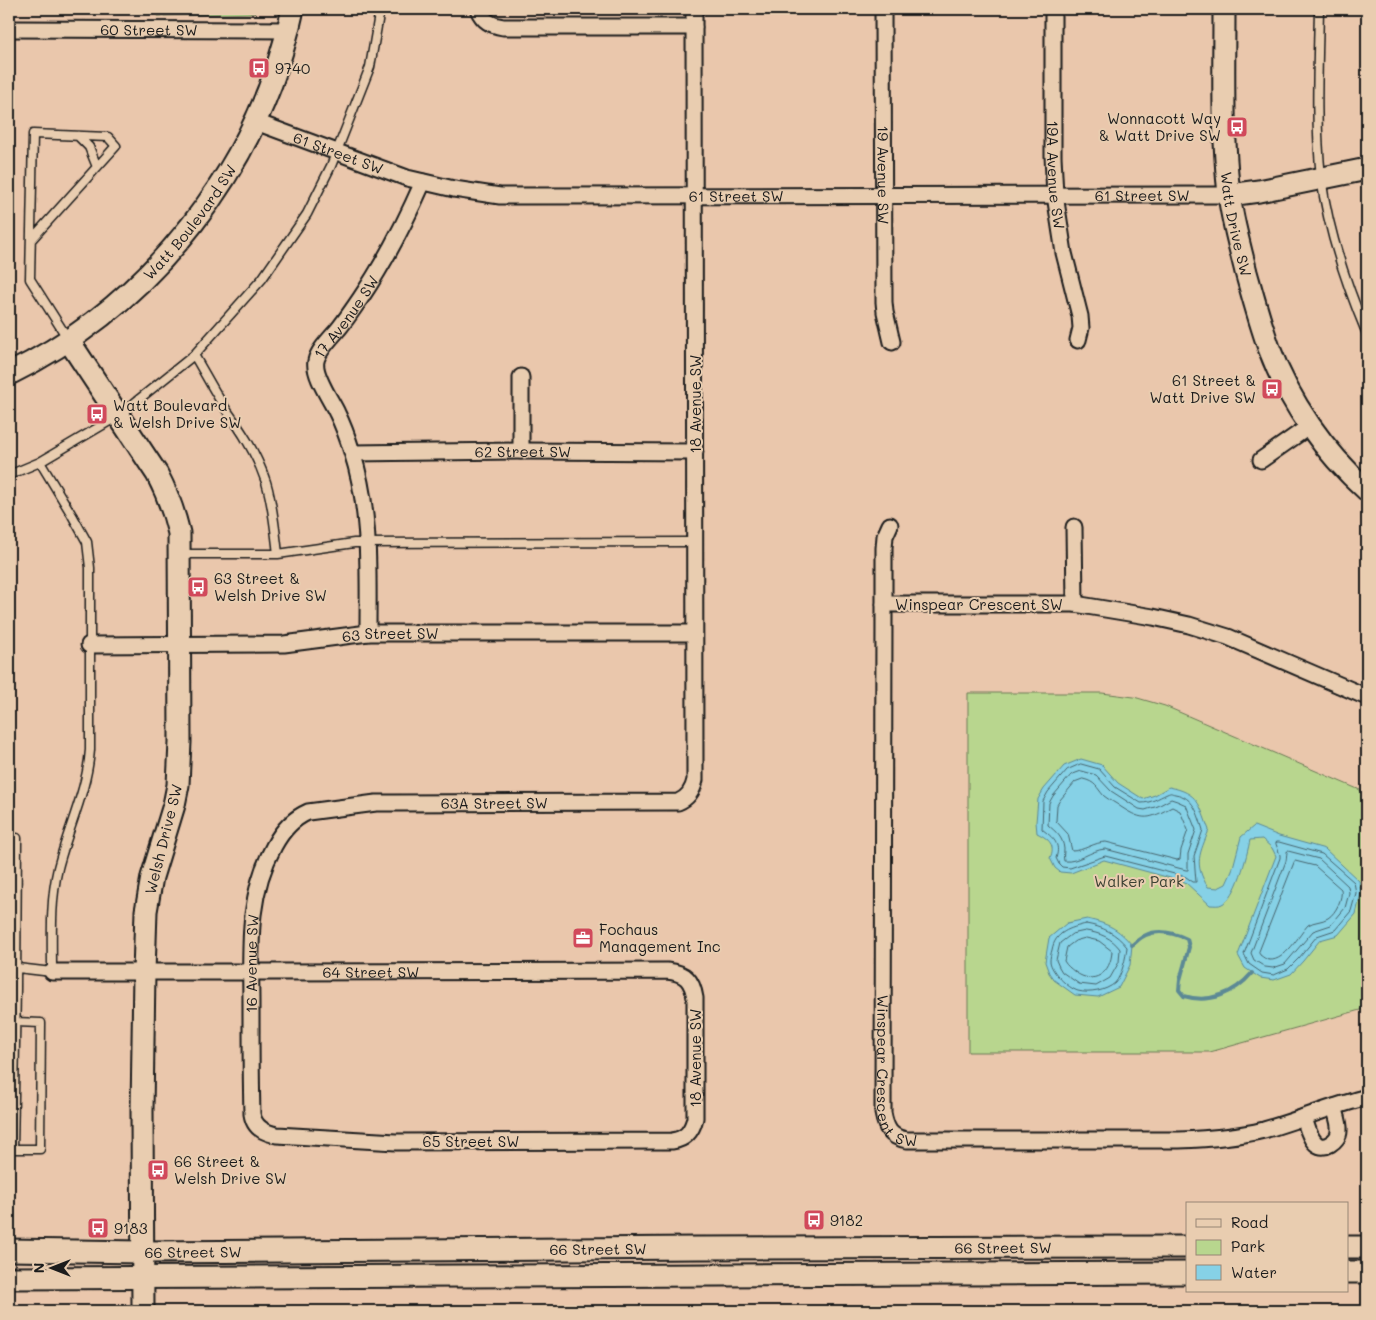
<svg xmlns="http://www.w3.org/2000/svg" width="1376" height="1320" font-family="Mali,sans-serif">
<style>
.green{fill:#b8d68e;stroke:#6a7955}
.water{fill:#86d1e6;stroke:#5c8995}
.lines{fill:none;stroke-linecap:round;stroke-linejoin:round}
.shore{stroke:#46646d;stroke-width:1}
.stream{stroke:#5c8995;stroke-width:4}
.lane-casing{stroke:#1c1c1c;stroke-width:11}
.street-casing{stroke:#1c1c1c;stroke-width:19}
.secondary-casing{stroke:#1c1c1c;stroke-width:25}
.lane{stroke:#e9cdb0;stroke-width:8}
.street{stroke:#e9cdb0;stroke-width:15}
.secondary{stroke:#e9cdb0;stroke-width:21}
.labels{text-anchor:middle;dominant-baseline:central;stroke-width:4;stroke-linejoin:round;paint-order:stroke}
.street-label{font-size:15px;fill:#1c1c1c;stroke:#e9cdb0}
.poi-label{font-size:15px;fill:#1c1c1c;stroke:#e9cdb0;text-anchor:start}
.park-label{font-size:15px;fill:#3b4133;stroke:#e9cdb0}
</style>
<rect width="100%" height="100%" fill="#eac7ac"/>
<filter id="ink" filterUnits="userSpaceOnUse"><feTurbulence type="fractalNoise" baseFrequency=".02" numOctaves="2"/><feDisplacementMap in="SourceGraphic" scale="10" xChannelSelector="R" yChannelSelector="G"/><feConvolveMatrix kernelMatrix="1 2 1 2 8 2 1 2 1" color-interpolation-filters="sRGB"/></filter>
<g filter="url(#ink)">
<!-- green -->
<path class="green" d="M157 9H258L254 13 157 16Z
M968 693H1102L1134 697 1165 706 1367 793V1008L1210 1052H968Z"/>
<!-- water -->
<path class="water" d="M1081 759 1102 765 1118 783 1143 799 1155 795 1169 787C1199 793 1199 804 1209 830 1200 853 1193 864 1208 887L1218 888 1226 884 1232 871 1241 837 1254 826 1279 836 1325 849 1359 881 1361 893 1356 914 1338 935 1320 940 1303 961 1291 974 1274 980 1260 978 1245 968 1238 955 1276 856 1272 848 1262 839 1250 840C1247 855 1237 898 1222 904 1219 906 1214 905 1210 905L1185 882 1104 860 1071 873 1060 872 1055 868 1050 858C1056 845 1049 839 1037 833L1036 822 1038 799 1044 789 1064 766Z
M1087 919C1108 924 1118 928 1132 945L1130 965 1119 987 1098 997 1075 995 1054 980 1049 973 1045 962 1049 938 1067 923Z"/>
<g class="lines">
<!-- shore -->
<path class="shore" d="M1081 764 1099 769 1115 787 1141 803C1151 803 1158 798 1167 794 1172 792 1170 793 1175 794 1194 797 1198 814 1203 830L1194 856 1196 882H1193L1186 877 1105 856 1070 868 1062 867 1059 864 1056 858C1061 843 1053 838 1042 829L1043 801 1048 792 1067 770Z
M1082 771 1096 775 1111 791 1139 809 1145 810 1158 806 1171 799 1177 801 1186 805 1196 830 1188 854V870H1186L1105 849C1091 850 1078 863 1064 861 1063 857 1064 853 1064 849 1063 837 1056 832 1048 825L1049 803 1053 796 1071 775Z
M1083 779C1096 782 1096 787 1104 796 1109 800 1116 803 1121 807 1144 822 1149 819 1172 807L1180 811 1188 830 1181 850 1180 859 1177 860 1106 842C1094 842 1084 851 1072 851L1068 834 1056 821 1057 805 1060 800 1075 782Z
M1277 842H1279L1322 854 1354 882 1356 893 1351 911 1335 930 1317 936 1299 958 1288 969 1274 975 1262 973 1249 964 1244 954 1280 858V855L1276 844Z
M1288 851 1319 859 1348 886 1349 893 1345 908 1331 925 1313 931 1285 964 1273 968 1265 967 1254 960 1251 953 1286 861 1287 853Z
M1295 861 1315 866 1341 889C1343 898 1336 913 1328 918 1322 922 1314 921 1308 925 1299 935 1285 961 1270 960 1266 960 1263 957 1260 955L1259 952Z
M1086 924C1103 927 1116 933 1127 947 1126 957 1122 975 1115 983 1106 991 1089 994 1078 991 1068 988 1051 972 1050 961 1050 958 1051 953 1052 950 1055 932 1070 928 1086 924Z
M1086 931C1100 933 1112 938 1120 949L1119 962 1110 978 1096 986 1079 984 1062 972 1059 967 1056 960 1060 943 1072 934Z
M1086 938 1099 941 1112 951C1111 973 1094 986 1075 972 1070 968 1067 966 1064 961L1067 947 1075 941Z"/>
<!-- stream -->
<path class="stream" d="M1132 945C1136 942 1141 937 1146 935 1159 929 1176 934 1187 939L1189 947 1180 980 1179 990 1184 996C1210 1004 1235 993 1252 973"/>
<!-- lane casing -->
<g class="lane-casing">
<path id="lane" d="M1319 9C1318 65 1315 121 1321 177 1328 231 1346 284 1367 334
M78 136 89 147 97 167
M31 240 116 146 108 137 33 134 30 279 68 339
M194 355C204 372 213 389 223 405 241 430 256 452 266 482 273 505 275 529 278 554
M9 475 40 462 118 416 194 355 262 279 307 214 331 166 370 67 380 9
M182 554H278L354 543 694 542
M9 967 52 972C52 937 50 902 58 868 68 828 87 791 90 750V568L87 542 72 515 40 462
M9 1149H40L41 1023 15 1022
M13 1149 16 989 17 838"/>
</g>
<!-- street casing -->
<g class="street-casing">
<g id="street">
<path d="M478 9C483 21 491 25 503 27H694"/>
<path id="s1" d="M883 9 884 302 885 312 892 342"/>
<path id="s2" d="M1053 9V156L1055 195 1064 253 1080 316 1081 328 1078 340"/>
<path id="s3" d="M9 29 288 30"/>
<path id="s4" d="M256 122 407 178 454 189 500 196 1229 195"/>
<path d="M521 377V451"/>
<path id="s5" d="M353 453 521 451 695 452"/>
<path d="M1261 460 1311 425"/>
<path d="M1074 527 1075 604"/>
<path d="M884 604V548L885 536 890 525"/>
<path id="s6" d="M368 633C368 572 371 510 352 452 348 439 343 425 337 413 331 400 313 375 316 361 318 350 333 336 340 327 347 318 353 309 360 299 385 262 405 223 423 182"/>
<path id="s7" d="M89 645 284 644 368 633H694"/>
<path id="s8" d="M1367 697 1228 637 1189 625 1153 617 1075 604H884L883 1113C886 1129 890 1137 907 1140H1179C1208 1139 1236 1137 1264 1130 1299 1120 1332 1106 1367 1097"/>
<path id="s9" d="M52 972C124 972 195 972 266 972L667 971C686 973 692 980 695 998V1118C692 1131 686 1139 672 1141L396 1142 277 1135C264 1133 254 1127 252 1114 251 1078 251 1042 251 1007 251 951 246 897 274 846 282 831 292 819 308 812L376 803H394L678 802C688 798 693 790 695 780L694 9"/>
<path d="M1304 1117C1307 1128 1313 1154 1330 1144 1335 1141 1339 1136 1339 1131 1340 1123 1336 1114 1334 1107"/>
</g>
</g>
<!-- secondary casing -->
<g class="secondary-casing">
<g id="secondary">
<path id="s10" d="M1224 9C1224 70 1222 133 1229 194 1232 220 1240 247 1246 272 1253 297 1260 323 1269 348 1289 402 1325 453 1367 490"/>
<path d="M1229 195 1259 191 1367 169"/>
<path d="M69 341 157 474C167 493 174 512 179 533L180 742 178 785 174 805 152 877 146 911 144 972 142 1111 143 1311"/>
<path id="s11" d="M9 374C153 304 259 166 293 9"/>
<path d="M1347 1247H1367"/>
<path id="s12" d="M9 1250 142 1252 697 1248 1187 1247"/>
<path d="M1347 1272H1367"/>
<path d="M9 1278 1187 1273"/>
</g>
</g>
<!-- lane -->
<use href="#lane" class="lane"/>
<!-- street -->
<use href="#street" class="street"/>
<!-- secondary -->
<use href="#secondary" class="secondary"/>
</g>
</g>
<!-- icons -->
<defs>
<g id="bus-square" transform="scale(1.125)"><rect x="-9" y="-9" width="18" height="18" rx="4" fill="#d1495b" stroke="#e9cdb0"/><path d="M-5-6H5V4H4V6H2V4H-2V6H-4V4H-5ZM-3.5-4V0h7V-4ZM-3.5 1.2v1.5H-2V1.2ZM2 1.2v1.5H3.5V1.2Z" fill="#fff"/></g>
<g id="office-square" transform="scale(1.125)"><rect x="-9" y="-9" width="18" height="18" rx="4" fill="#d1495b" stroke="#e9cdb0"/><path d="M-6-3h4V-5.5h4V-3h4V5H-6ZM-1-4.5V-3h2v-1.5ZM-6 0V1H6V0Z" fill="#fff"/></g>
</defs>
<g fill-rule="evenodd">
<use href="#bus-square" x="259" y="68"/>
<use href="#bus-square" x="1237" y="127"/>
<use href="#bus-square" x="1272" y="389"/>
<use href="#bus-square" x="97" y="414"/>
<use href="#bus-square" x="198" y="587"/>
<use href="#office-square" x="583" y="938"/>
<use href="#bus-square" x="158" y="1170"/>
<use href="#bus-square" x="814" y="1220"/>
<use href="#bus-square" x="98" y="1228"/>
</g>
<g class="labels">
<!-- street labels -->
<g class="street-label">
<text stroke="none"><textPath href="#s3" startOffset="140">60 Street SW</textPath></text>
<text stroke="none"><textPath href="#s4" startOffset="88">61 Street SW</textPath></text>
<text stroke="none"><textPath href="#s2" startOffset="166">19A Avenue SW</textPath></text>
<text stroke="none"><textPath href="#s1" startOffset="166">19 Avenue SW</textPath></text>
<text stroke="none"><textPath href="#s4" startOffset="898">61 Street SW</textPath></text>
<text stroke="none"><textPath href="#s4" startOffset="492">61 Street SW</textPath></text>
<text stroke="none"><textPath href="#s11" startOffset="239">Watt Boulevard SW</textPath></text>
<text stroke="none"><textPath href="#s10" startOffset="216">Watt Drive SW</textPath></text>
<text stroke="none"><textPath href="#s6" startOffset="335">17 Avenue SW</textPath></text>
<text transform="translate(695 404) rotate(-90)">18 Avenue SW</text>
<text stroke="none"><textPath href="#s5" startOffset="170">62 Street SW</textPath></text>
<text x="979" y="604">Winspear Crescent SW</text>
<text stroke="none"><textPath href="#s7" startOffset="302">63 Street SW</textPath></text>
<text stroke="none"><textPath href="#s9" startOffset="1751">63A Street SW</textPath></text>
<text transform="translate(163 839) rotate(-76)">Welsh Drive SW</text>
<text stroke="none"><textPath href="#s9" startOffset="1394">16 Avenue SW</textPath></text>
<text stroke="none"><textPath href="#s9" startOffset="319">64 Street SW</textPath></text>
<text transform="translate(695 1058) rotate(-90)">18 Avenue SW</text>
<text stroke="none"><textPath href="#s8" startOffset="974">Winspear Crescent SW</textPath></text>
<text x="471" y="1141">65 Street SW</text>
<text stroke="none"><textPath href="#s12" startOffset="994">66 Street SW</textPath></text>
<text stroke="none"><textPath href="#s12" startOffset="589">66 Street SW</textPath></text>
<text stroke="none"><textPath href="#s12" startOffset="184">66 Street SW</textPath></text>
</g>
<!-- poi labels -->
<g class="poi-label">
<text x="275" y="68">9740</text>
<text x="1221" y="118" text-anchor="end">Wonnacott Way<tspan x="1221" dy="17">&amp; Watt Drive SW</tspan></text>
<text x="1256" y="380" text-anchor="end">61 Street &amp;<tspan x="1256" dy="17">Watt Drive SW</tspan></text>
<text x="113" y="405">Watt Boulevard<tspan x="113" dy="17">&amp; Welsh Drive SW</tspan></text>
<text x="214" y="578">63 Street &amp;<tspan x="214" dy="17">Welsh Drive SW</tspan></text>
<text x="599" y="929">Fochaus<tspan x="599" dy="17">Management Inc</tspan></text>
<text x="174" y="1161">66 Street &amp;<tspan x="174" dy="17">Welsh Drive SW</tspan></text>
<text x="830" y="1220">9182</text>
<text x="114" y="1228">9183</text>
</g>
<!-- park labels -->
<g class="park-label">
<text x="1139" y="881">Walker Park</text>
</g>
</g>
<!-- margin -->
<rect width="1376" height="1320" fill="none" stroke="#e9cdb0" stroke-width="30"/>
<rect x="15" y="15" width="1346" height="1290" fill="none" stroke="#1c1c1c" stroke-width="2" filter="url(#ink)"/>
<!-- legend -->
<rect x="1186" y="1202" width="162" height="90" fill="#e9cdb0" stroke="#978675"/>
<rect x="1196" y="1219" width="25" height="8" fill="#e9cdb0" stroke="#978675"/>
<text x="1231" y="1228" font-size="15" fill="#1c1c1c">Road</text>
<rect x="1196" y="1240" width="25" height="15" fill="#b8d68e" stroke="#978675"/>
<text x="1231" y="1252" font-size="15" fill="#1c1c1c">Park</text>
<rect x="1196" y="1265" width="25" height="15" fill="#86d1e6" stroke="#978675"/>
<text x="1231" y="1278" font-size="15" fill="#1c1c1c">Water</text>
<!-- north arrow -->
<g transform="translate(52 1268) rotate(270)" stroke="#e9cdb0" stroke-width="4" paint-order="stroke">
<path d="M0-4L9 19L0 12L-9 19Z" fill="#1c1c1c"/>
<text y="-8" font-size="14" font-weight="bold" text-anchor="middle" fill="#1c1c1c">N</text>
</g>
</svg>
